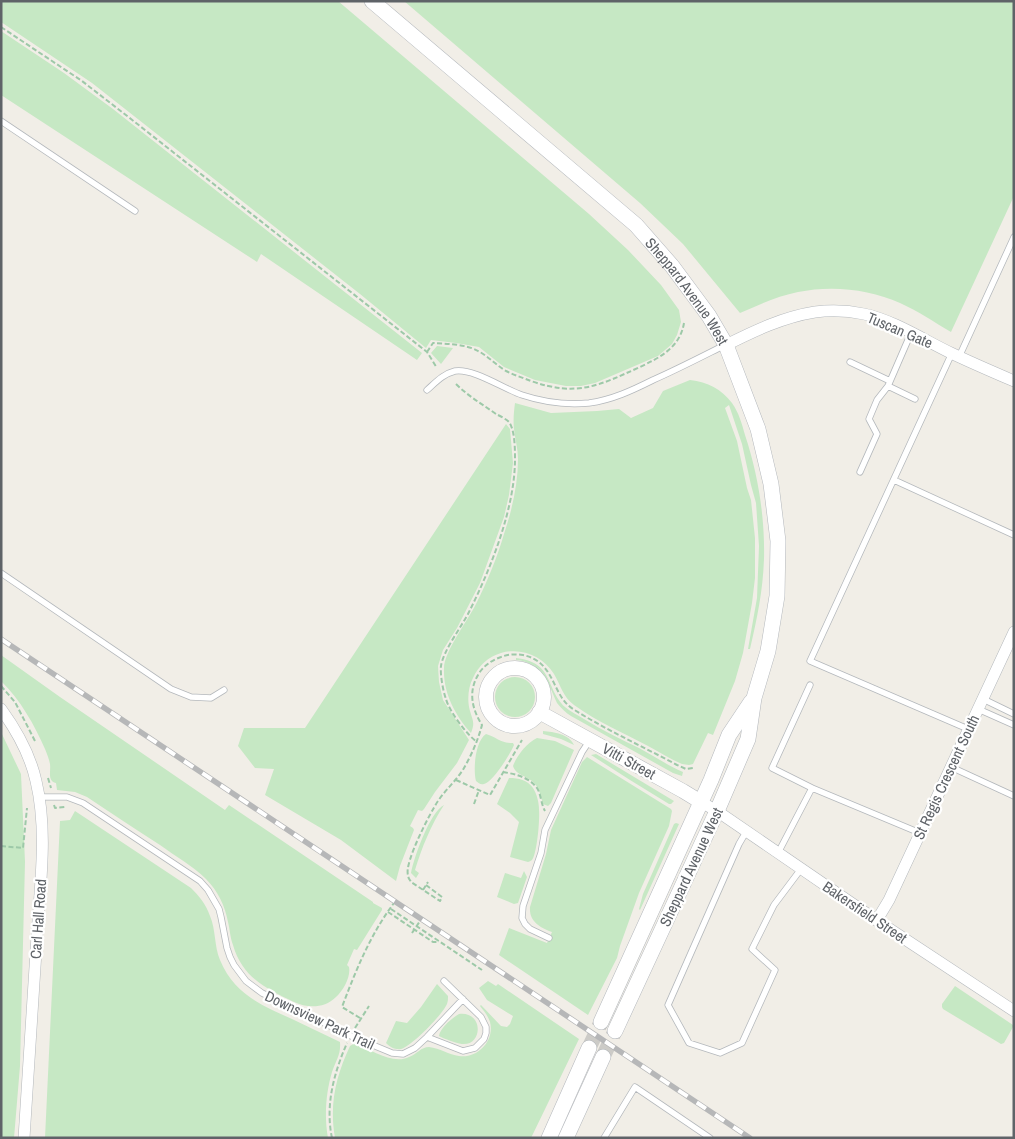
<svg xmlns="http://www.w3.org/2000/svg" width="1015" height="1139" font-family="'Archivo Narrow',sans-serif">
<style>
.green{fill:#c6e8c4}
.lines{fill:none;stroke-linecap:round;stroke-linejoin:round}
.secondary-tunnel{stroke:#cccbc7;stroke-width:15;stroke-dasharray:15 8;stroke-linecap:butt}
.service-casing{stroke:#b4b8bc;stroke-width:7}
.minor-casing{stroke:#b4b8bc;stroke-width:12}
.tertiary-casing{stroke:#b4b8bc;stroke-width:15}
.secondary-casing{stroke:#b3b7bc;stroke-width:16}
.path{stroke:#9dc9a8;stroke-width:2;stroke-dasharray:5 2.5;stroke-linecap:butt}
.service{stroke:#fff;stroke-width:5.5}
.minor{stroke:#fff;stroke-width:11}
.tertiary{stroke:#fff;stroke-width:14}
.secondary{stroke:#fff;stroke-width:15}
.rail-casing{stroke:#b6b7b8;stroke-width:5.5}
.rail{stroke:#fff;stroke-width:4;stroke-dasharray:11;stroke-linecap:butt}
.labels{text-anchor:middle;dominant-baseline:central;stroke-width:4.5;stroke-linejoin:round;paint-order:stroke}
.street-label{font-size:15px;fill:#5f6368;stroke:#fff}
</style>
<rect width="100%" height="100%" fill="#f1eee7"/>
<!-- green -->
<path class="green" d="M1 1H338L589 214 628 250 661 285 679 310 681 322 677 335 672 344 658 356 595 383 581 386H566L535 380 504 367 479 347 456 343 431 340 426 348 360 294 92 83 1 22Z
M404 1H1014V196L951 332C934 322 918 311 900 303 870 289 831 285 798 292 778 296 758 305 740 313L683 244 640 203Z
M1 31 64 73 113 109 422 353 417 360 261 254 257 262 1 95Z
M437 346 453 348 441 364 431 353Z
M690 380C708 382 721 389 732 403 739 413 742 424 745 435 758 474 765 517 764 559 763 590 757 619 750 649H748L757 598 759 546 756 503 751 485 742 444 729 405 725 408 737 441 747 488 751 500 755 538V578L752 603 743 653 735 681 713 735 708 733 693 764 689 765 682 764C670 759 660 752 648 746 624 733 597 722 574 705 563 697 561 686 554 674 543 656 521 647 501 653 488 657 479 665 473 678 468 687 467 701 470 711 473 721 475 723 471 733 455 715 443 693 444 668 444 652 468 620 476 604 487 582 497 558 504 534 512 510 518 484 518 459 518 449 515 439 514 429 513 420 514 411 515 403L551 413 597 411 619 409 631 418 653 408 663 391Z
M506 424 510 429 513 463 509 495 504 517 480 583 457 628 443 650 438 666 439 682 443 700 469 740 457 763 435 792 424 809 422 811 418 810 410 826 413 828 414 830 400 866 396 881 341 840 265 795 274 769 255 768 238 746 244 728H305Z
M1 655 60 697 225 810 229 805 373 902V903L382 908V910L357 950 354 949 347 965 349 967C351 977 343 991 336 997 324 1009 307 1008 294 1002 266 989 242 977 233 945 230 937 230 930 228 922 225 906 218 891 206 879 193 866 175 856 160 845 135 829 111 813 87 797L75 792 57 790 56 783C47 781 51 771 50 764 49 759 47 754 45 749 35 726 20 699 1 681Z
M516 658C554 662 545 688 565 707 571 712 578 715 584 719 602 730 620 739 639 748 654 756 667 765 683 772L682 776 673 773 571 716C566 713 561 708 557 703 554 697 552 691 549 685 543 671 531 661 516 660Z
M495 697a20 20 0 1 1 40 0a20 20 0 1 1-40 0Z
M543 731C554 732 569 734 574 745L561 739 543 734Z
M1 732 21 774 25 862 20 1066 14 1138H1Z
M486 734C497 737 499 743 513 743L514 745C511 753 492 783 484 784 480 785 479 783 476 781 473 770 475 741 486 734Z
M537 738 555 741 574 750 551 803 548 806 543 804C541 797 540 790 535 784 529 776 516 776 513 766 517 755 527 743 537 738Z
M596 754 674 801 671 804H669L630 780 591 755Z
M587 757 671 809 672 811 669 826 639 893 620 946 617 958 588 1015 499 955 509 928 547 943 552 932C539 927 529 921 530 907L546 854 551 830 582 762Z
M509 778C519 778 527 780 533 788 537 794 539 803 539 810 540 819 537 854 532 860 531 861 530 861 528 862L510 857 519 822 510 813 497 804Z
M444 805C431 825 422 847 415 870L419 873 416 878 411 873C414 857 430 812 444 805Z
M75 811 191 888C199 896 206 904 210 916 216 930 214 946 220 960 234 994 261 1005 292 1019 308 1027 324 1034 340 1042 341 1055 336 1060 332 1072 326 1092 324 1116 328 1138H45L60 821 70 820Z
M676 823 679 824 640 910 639 909 643 894 674 824Z
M524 871 527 877 518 903 514 904 497 897 505 873 521 878Z
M488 981 496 986 498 984 579 1039 531 1138H335C329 1104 336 1076 350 1046L355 1043C371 1050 393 1065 409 1057 417 1054 421 1047 429 1047 440 1048 449 1055 459 1056 477 1059 495 1041 490 1022 488 1016 484 1011 480 1006L481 1005 501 1026 507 1027 510 1024 513 1016 487 1000 479 988Z
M437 984 448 996C448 1000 448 1001 447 1004 442 1015 412 1046 401 1049 395 1050 390 1047 386 1043L396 1021 407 1023 421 1007Z
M955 986 1013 1025V1027L1004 1043 1001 1044 943 1009 942 1007V1004Z
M459 1014C484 1011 483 1046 462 1044 455 1043 445 1039 439 1036 440 1028 452 1018 459 1014Z"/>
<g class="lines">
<!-- secondary-tunnel -->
<path class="secondary-tunnel" d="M589 1048 601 1022
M603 1057 615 1031"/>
<!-- service casing -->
<g class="service-casing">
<path id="service" d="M1 121 135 211
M911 333 888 386 915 399
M952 353 810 661 968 729
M959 357 1014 237
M850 362 890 381
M427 390C436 382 443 374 455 371 473 368 504 389 522 395 543 402 567 405 589 403 612 400 633 390 653 380 678 369 701 357 725 345
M860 472 877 434 869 419 877 400 888 386
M894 480 1014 535
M1 573 171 689 191 697 211 698 224 690
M810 685 772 768 812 788
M983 699 1014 714
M978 709 1014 725
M951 767 1014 796
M39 797H67L83 803 200 881 208 890 219 909 221 917 227 948 230 957 234 965 246 981 262 993 351 1036 392 1053 403 1054 415 1048 427 1037 463 999
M746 832 739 844 668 1005 689 1043 720 1053 742 1043 775 970 752 949 774 905 801 869
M778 853 812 788 920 833
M549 938 530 929 525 924 522 918 523 906 541 853 545 830 582 752 590 740
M427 1037 463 1051 475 1048 484 1039 486 1033V1027L481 1017 444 981
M604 1138 635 1087 710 1138"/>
</g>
<!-- minor casing -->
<g class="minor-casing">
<path id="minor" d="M726 345C754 331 783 317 815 312 830 310 850 311 864 314 893 320 924 340 951 353 972 363 993 372 1014 381
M1 709C17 731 30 754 36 781 48 831 40 885 37 936 33 1003 28 1071 24 1138
M701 802 717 811 882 924 1014 1011
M877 920 889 900 1014 632"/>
</g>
<!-- tertiary casing -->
<g class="tertiary-casing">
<path id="tertiary" d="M486 697a29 29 0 1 1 58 0a29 29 0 1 1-58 0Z
M539 712 683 791 701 802"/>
</g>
<!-- secondary casing -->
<g class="secondary-casing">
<g id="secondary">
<path id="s1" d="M372 1 636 225 672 266 709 316 726 345 758 429 771 484 778 541 777 596 768 651 754 698 748 739 717 811 615 1031"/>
<path d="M601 1022 711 780 729 735 751 702"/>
<path d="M549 1138 589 1048"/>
<path d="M566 1138 603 1057"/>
</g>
</g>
<!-- path -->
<path class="path" d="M1 27 82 81 131 119 427 352 437 368
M427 352 433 343C447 344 466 344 478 351 488 356 496 365 506 371 514 375 523 378 531 381 577 397 598 386 640 367 661 357 680 347 684 323
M456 384C468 396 482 404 496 414 500 416 506 419 509 422 515 430 515 450 515 459 515 508 491 568 469 612 462 626 443 651 441 666 440 674 443 691 446 699 449 711 467 735 477 742
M1 686 15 702 35 741
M503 772C515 774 529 777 537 788 541 794 541 804 545 811
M48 778 51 788
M456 780 490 795 522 740
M474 804 479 790
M54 805 55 808 65 807
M1 846 23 848 27 808
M426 885 442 897 440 901 411 882C410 880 408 878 408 875 404 863 430 813 438 801 446 789 457 780 464 768 472 754 478 740 482 725 472 709 468 692 478 675 483 666 492 660 501 657 508 654 516 654 523 655 556 662 551 695 573 709 606 730 642 746 677 765L686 769 693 768
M423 890 428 882
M391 909 482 970
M388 912 433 942H439
M412 933 420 921
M360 1018 342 1007C356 970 370 935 394 903
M355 1028 369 1006
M332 1138C325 1105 334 1073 347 1043"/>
<!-- service -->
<use href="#service" class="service"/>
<!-- minor -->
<use href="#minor" class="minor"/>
<!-- tertiary -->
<use href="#tertiary" class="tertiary"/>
<!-- secondary -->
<use href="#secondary" class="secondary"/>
<!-- rail casing -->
<g class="rail-casing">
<path id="rail" d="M1 639 750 1138"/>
</g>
<!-- rail -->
<use href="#rail" class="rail"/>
</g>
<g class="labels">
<!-- street labels -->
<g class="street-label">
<text stroke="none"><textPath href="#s1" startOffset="430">Sheppard Avenue West</textPath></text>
<text transform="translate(900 330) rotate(23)">Tuscan Gate</text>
<text transform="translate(629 761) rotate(29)">Vitti Street</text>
<text transform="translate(946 777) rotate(-65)">St Regis Crescent South</text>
<text transform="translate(691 867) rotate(-65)">Sheppard Avenue West</text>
<text transform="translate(865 912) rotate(34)">Bakersfield Street</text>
<text transform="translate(38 919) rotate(-86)">Carl Hall Road</text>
<text transform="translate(320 1020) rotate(25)">Downsview Park Trail</text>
</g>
</g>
<!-- border -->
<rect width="1015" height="1139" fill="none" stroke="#5f6368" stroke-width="5"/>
</svg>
